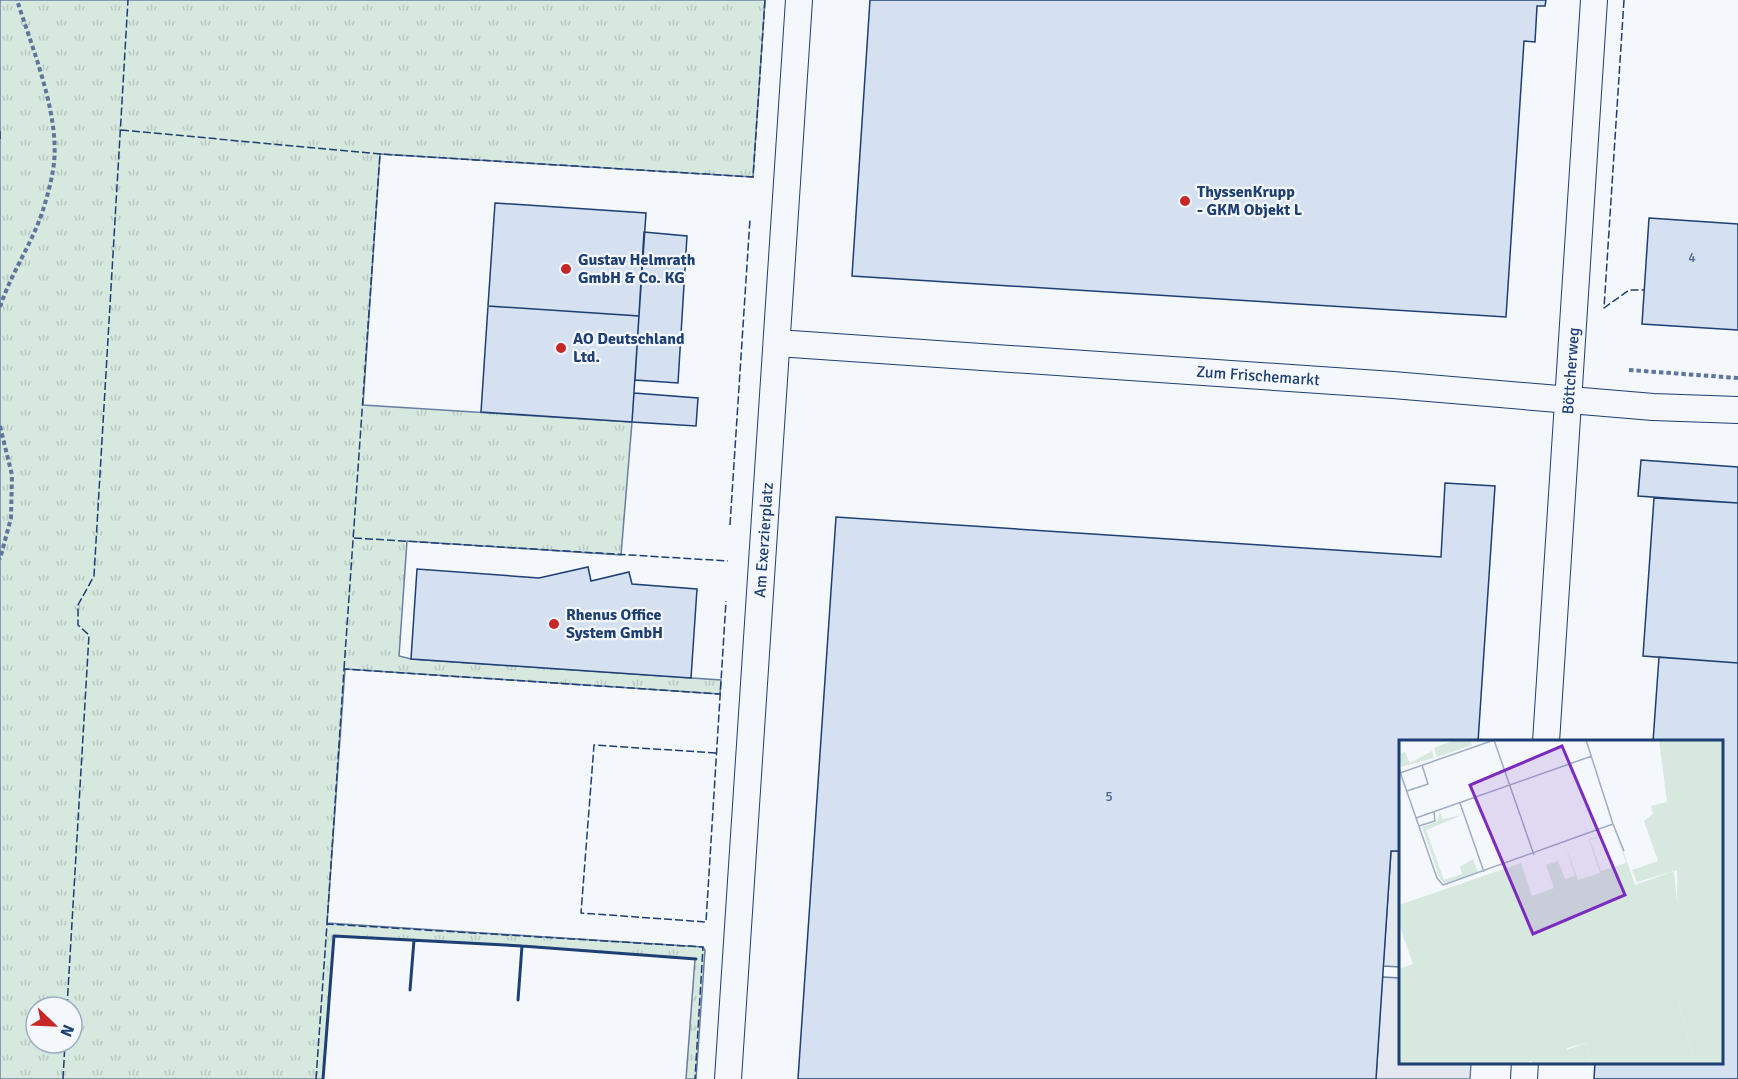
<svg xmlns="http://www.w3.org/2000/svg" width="1738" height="1079" font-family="Signika,sans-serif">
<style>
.grass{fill:url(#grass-tufts);stroke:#687fa3;stroke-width:1.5;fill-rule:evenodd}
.parking{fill:#e3e8f0;stroke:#687fa3;stroke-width:1.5}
.building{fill:#d5e0f0;stroke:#1d3f73;stroke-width:1.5}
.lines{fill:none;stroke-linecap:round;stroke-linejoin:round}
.minor-casing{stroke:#1d3f73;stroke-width:28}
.path{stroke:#5e769c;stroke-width:4;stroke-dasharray:4.5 3;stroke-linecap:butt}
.minor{stroke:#f4f7fb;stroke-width:26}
.fence{stroke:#1d3f73;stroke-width:1.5;stroke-dasharray:8 3;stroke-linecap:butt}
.wall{stroke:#1d3f73;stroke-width:3}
.poi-dot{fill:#c62828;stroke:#f4f7fb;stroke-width:2}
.labels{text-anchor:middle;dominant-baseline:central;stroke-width:4.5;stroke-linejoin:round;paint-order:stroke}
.number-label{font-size:14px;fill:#4b6792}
.poi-label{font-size:16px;font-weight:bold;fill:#1d3f73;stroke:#f4f7fb;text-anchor:start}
.street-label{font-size:16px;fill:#1d3f73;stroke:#f4f7fb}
.inset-road{fill:none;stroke:#9eadc5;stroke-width:1.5}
.view{fill:#7b2cbf;fill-opacity:0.15;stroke:#7b2cbf;stroke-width:3}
.inset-edge{fill:none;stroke:#1d3f73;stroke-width:3}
</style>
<defs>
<pattern id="grass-tufts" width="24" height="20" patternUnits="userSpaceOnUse" patternTransform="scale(1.5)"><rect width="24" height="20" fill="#d7e8df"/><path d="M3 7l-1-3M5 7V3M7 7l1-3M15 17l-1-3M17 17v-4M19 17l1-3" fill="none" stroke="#b8c8c3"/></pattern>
</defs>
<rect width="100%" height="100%" fill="#f4f7fb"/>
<!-- grass -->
<path class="grass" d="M0 0H765L753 177 380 154 363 405 632 422 621 555 407 541 399 656 411 659 721 680 720 694 345 669 327 923 703 947 705 950 696 1079H686L695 959 522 946 334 936 323 1079H0ZM36 1007H72V1043H36Z"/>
<!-- parking -->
<path class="parking" d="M1391 851H1400V967L1383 966Z
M1382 977 1400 978V1062L1471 1063 1470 1079H1376Z"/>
<!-- building -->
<path class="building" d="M870 0H1546L1545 6H1537L1535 42 1524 41 1506 317 852 276Z
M495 203 646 213 639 316 488 306Z
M1649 218 1738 224V330L1642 324Z
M644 232 687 236 678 383 635 380Z
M488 306 639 316 632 422 481 412Z
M634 393 698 398 696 426 632 422Z
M1641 460 1738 467V503L1638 496Z
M1445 483 1495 486 1478 742H1400V851H1391L1376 1079H798L836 517 1441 557Z
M1654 498 1738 503V663L1643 656Z
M588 567 591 581 629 572 632 584 697 589 691 678 411 659 417 569 539 578Z
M1659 657 1738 663V1079H1594L1595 1062H1722V742H1653Z"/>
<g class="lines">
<!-- minor casing -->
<g class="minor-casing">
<path id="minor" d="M777 343 1393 385 1653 407 1738 410
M1546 742 1594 0
M728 1079 799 0
M1524 1079 1525 1062"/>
</g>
<!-- path -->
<path class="path" d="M0 307C11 273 32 244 43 210 47 197 51 183 53 170 62 119 32 48 17 0
M1629 370 1738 378
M0 426 12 475 11 518 0 559"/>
<!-- minor -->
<use href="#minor" class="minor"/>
<!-- fence -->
<path class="fence" d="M1624 0 1604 308 1629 290H1645
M121 130 380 154 753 177 765 0
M0 131V141
M730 525 750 219
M354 538 728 561
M344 669 380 154
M716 753 594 745 581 913 706 922 726 601
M327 924 344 669 720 694
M67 1007 89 635 78 625V605L94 576 128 0
M63 1079 65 1043
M316 1079 327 924 703 947 695 1079"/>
<!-- wall -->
<path class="wall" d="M410 990 414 940
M518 1000 522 946
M323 1079 334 936 522 946 696 959"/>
</g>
<!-- markers -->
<g class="poi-dot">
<circle cx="1185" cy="201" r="6"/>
<circle cx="566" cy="269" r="6"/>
<circle cx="561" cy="348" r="6"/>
<circle cx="554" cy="624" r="6"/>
</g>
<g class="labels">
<!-- number labels -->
<g class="number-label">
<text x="1692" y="257">4</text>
<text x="1109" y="796">5</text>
</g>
<!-- poi labels -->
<g class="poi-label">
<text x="1197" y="192">ThyssenKrupp<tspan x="1197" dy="18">- GKM Objekt L</tspan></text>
<text x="578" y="260">Gustav Helmrath<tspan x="578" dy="18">GmbH &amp; Co. KG</tspan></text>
<text x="573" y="339">AO Deutschland<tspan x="573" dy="18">Ltd.</tspan></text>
<text x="566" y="615">Rhenus Office<tspan x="566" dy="18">System GmbH</tspan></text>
</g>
<!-- street labels -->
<g class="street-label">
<text transform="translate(1571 371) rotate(-86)">Böttcherweg</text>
<text transform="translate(1258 376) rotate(4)">Zum Frischemarkt</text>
<text transform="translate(764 540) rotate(-86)">Am Exerzierplatz</text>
</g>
</g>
<!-- overview -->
<g transform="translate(1399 740)">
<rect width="324" height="324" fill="#f4f7fb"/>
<path d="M55 0H71L73 5 38 17 35 8ZM33 11 35 18 2 27 0 14 6 12 11 23ZM41 72 44 79 63 75 27 90 45 140 63 134 61 127 74 119 79 132 46 143 41 139 23 87 38 82ZM217 90 236 145 275 131 280 183 279 261 296 324H193L188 303 168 308 170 324H133L132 320 128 324H0V229L14 224 0 184V165L122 123 133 156 155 148 147 125 159 121 166 139 176 136 167 107 179 140 201 133 190 99 202 96 191 100 202 131 227 123 216 91 205 94Z" fill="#d7e8df"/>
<path d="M260 0H324V324H296L279 261 278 130 238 142 233 130 259 121 245 81 254 74 252 66 268 62ZM188 303 193 324H170L167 310Z" fill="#d7e8df"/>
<path class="inset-road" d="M95 0 135 115M187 0 214 84M0 29 38 138 44 145 214 84M1 33 95 0M8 51 29 44 23 25M61 63 85 132M17 78 193 16M214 84 225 111M20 86 36 81 35 72"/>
<path class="view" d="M163 6 226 155 134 194 71 45Z"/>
<rect width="324" height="324" class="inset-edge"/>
</g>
<!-- north arrow -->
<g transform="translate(54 1025) rotate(113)"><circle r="28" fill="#f4f7fb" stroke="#9eadc5" stroke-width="1.5"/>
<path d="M0-4.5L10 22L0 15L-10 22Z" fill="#c62828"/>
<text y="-9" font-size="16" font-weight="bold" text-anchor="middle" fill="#1d3f73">N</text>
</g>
</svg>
